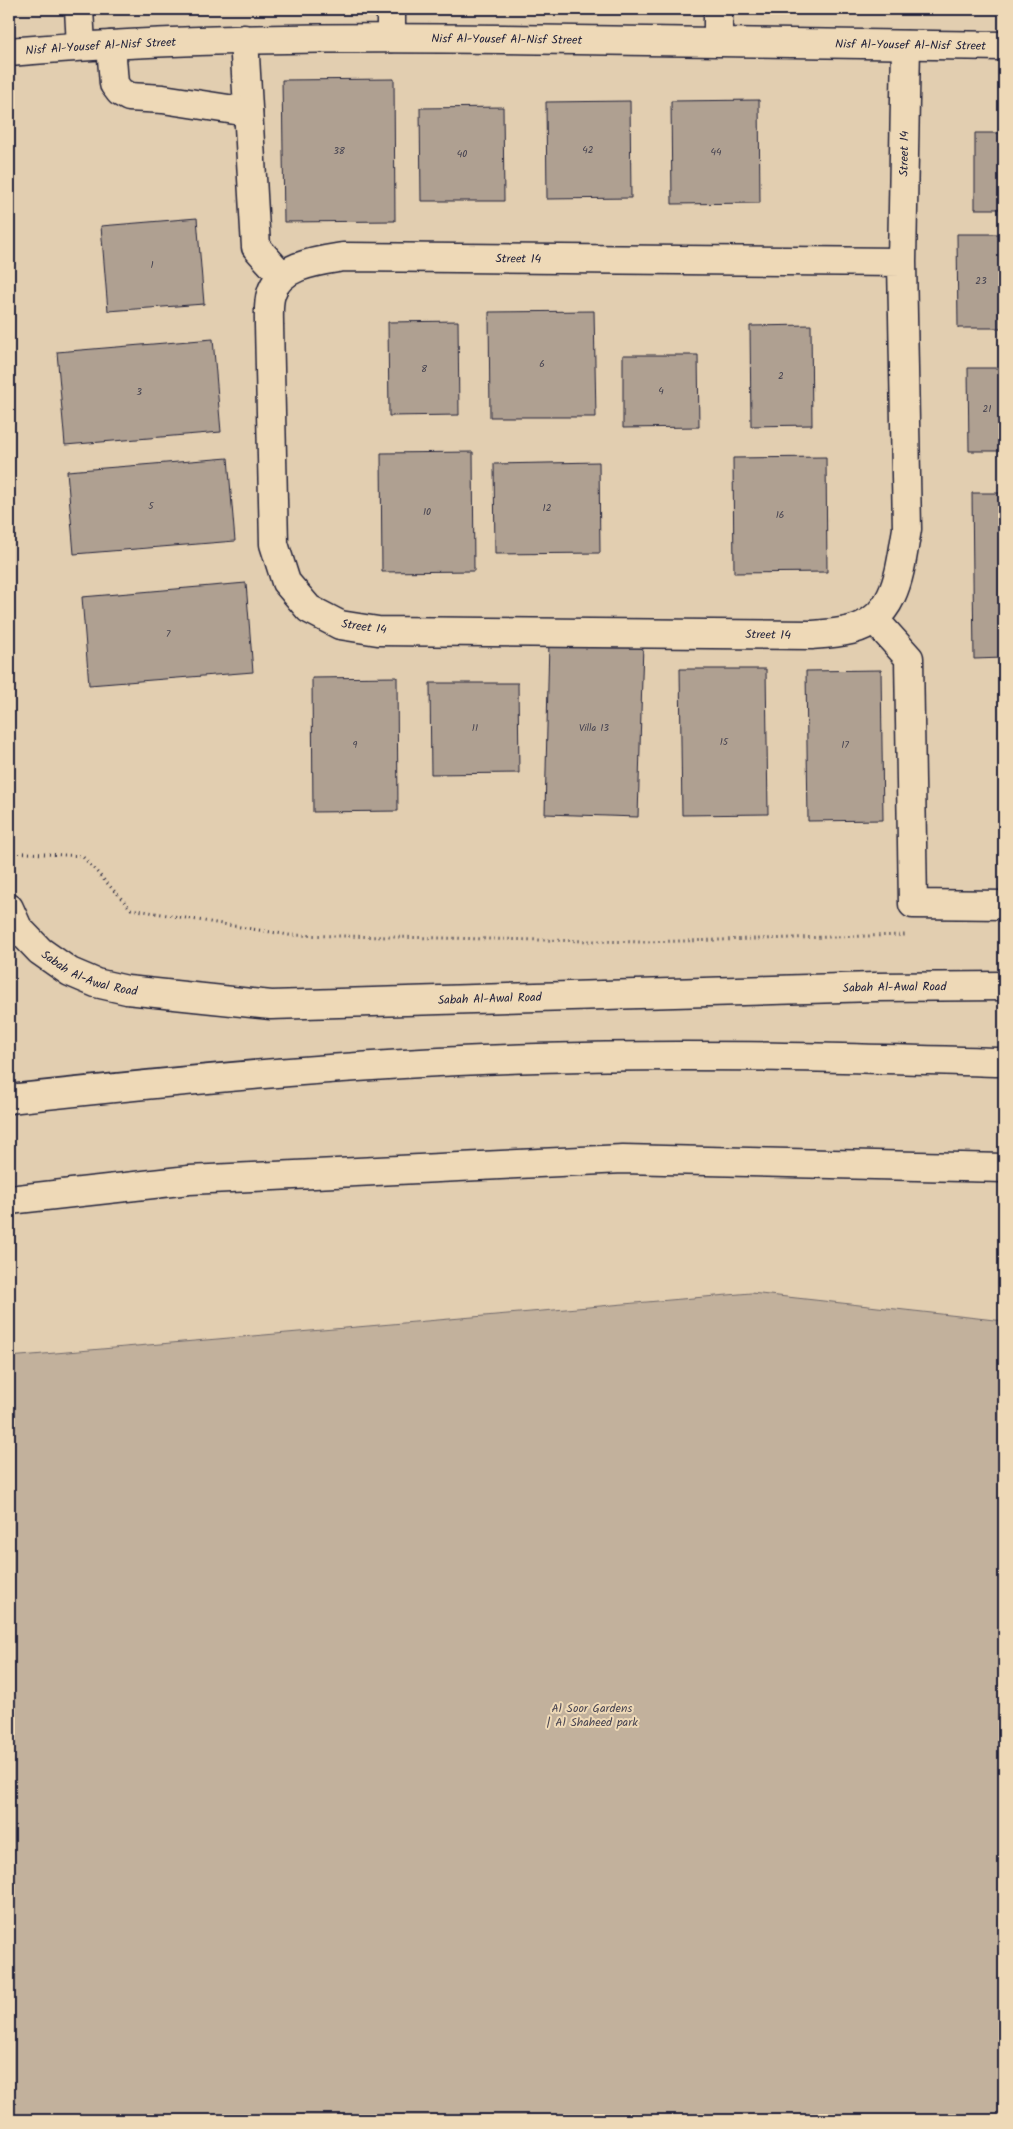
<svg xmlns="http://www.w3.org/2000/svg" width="1013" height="2129" font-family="Kalam,sans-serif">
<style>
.green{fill:#c2b19c;stroke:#726a6c}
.building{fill:#afa091;stroke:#22223b}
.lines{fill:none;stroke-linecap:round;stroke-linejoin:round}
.minor-casing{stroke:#22223b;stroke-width:31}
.highway-casing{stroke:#22223b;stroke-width:31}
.path{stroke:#22223b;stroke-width:3;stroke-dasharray:1 4;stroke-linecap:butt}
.minor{stroke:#eed9b7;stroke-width:28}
.highway{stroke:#eed9b7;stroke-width:28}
.labels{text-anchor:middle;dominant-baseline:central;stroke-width:4;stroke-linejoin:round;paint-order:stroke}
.number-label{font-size:10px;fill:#454250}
.street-label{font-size:12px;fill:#22223b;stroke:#eed9b7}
.park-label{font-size:12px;fill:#4a4653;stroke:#eed9b7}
</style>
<rect width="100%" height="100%" fill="#e2ceb0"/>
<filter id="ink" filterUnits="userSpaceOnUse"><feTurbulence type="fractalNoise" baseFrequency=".02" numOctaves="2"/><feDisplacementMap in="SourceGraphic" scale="10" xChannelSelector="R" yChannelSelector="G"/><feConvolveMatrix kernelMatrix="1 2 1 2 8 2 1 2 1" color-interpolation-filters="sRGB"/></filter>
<g filter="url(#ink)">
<!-- green -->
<path class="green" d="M751 1293 1004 1321V2120H9V1357Z"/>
<!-- building -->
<path class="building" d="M394 79 395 221 284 222 282 80Z
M759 100 760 203 672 204 671 101Z
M630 101 631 198 547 199 546 102Z
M503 107 504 201H421L420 108Z
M975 133H1004V209H975Z
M197 218 204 304 108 311 101 226Z
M957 234H1004V328H958Z
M594 311 596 417H490L489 312Z
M458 321 459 415 389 416 388 322Z
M811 325 812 425 751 426 750 326Z
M213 339 221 432 65 445 57 352Z
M623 355H698L699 427 623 428Z
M968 368H1004V451H969Z
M473 452 474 571 382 572 381 453Z
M826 457 827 572 734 573 733 458Z
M228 458 235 541 74 554 67 471Z
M599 462 600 553 495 554 494 464Z
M972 493H1004V658L974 659Z
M246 583 253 672 89 685 82 597Z
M549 640 643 643 638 817 545 814Z
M680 669H766L768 814 682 815Z
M881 670 883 820 808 821 806 671Z
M397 677 398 811 313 812 312 678Z
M430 683H518L519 773 431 774Z"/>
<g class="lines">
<!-- minor casing -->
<g class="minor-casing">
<g id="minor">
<path d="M79 9 81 46"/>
<path d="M391 9V38"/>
<path d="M244 39 256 247 282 276"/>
<path d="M718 41V9"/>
<path d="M111 45 114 84 120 92 129 97 163 99 248 112"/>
<path id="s1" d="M9 52C174 38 339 37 504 39 671 41 837 44 1004 46"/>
<path id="s2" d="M902 262 907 529C900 568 898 618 851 630 839 633 825 634 812 635L378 631 340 625 309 609 286 582 274 544 269 325C269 315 268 303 271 294 279 265 318 261 343 257L902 262 906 45"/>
<path d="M874 619 909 658 913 904 1004 905"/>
<path id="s3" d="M9 908 18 928 40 951 70 972 96 983 127 990 271 1005 875 987 1004 986"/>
</g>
</g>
<!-- highway casing -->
<g class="highway-casing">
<path id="highway" d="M9 1099C185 1080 361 1063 538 1058 694 1053 849 1058 1004 1062
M9 1200 189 1180 623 1159 1004 1168"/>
</g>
<!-- path -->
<path class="path" d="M9 852 82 856 131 909 289 935 644 942 906 935"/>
<!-- minor -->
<use href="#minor" class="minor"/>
<!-- highway -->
<use href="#highway" class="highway"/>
</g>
</g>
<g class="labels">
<!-- number labels -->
<g class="number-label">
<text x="588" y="150">42</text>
<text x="339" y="151">38</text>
<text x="716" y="152">44</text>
<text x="462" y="154">40</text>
<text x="152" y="265">1</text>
<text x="981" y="281">23</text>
<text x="542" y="364">6</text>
<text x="424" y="369">8</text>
<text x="781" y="376">2</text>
<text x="661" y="391">4</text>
<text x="139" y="392">3</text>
<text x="987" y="409">21</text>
<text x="151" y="506">5</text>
<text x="547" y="508">12</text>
<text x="427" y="512">10</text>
<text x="780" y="515">16</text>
<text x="168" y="634">7</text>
<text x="475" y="728">11</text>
<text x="594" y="728">Villa 13</text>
<text x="724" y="742">15</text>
<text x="355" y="745">9</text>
<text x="845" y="745">17</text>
</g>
<!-- street labels -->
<g class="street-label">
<text stroke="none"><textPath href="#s1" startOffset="498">Nisf Al-Yousef Al-Nisf Street</textPath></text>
<text stroke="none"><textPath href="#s1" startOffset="902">Nisf Al-Yousef Al-Nisf Street</textPath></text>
<text stroke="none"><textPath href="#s1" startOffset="92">Nisf Al-Yousef Al-Nisf Street</textPath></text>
<text stroke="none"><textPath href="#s2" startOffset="2016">Street 14</textPath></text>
<text stroke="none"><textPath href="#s2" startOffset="1524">Street 14</textPath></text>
<text transform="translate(364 627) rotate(8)">Street 14</text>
<text transform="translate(768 635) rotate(1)">Street 14</text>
<text stroke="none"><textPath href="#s3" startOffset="109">Sabah Al-Awal Road</textPath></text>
<text stroke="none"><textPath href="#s3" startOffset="919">Sabah Al-Awal Road</textPath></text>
<text stroke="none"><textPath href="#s3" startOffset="514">Sabah Al-Awal Road</textPath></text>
</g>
<!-- park labels -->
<g class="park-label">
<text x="592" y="1708">Al Soor Gardens<tspan x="592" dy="14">| Al Shaheed park</tspan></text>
</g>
</g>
<!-- margin -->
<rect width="1013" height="2129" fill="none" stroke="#eed9b7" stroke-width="30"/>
<rect x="15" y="15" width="983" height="2099" fill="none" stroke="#22223b" stroke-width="2" filter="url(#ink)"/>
</svg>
